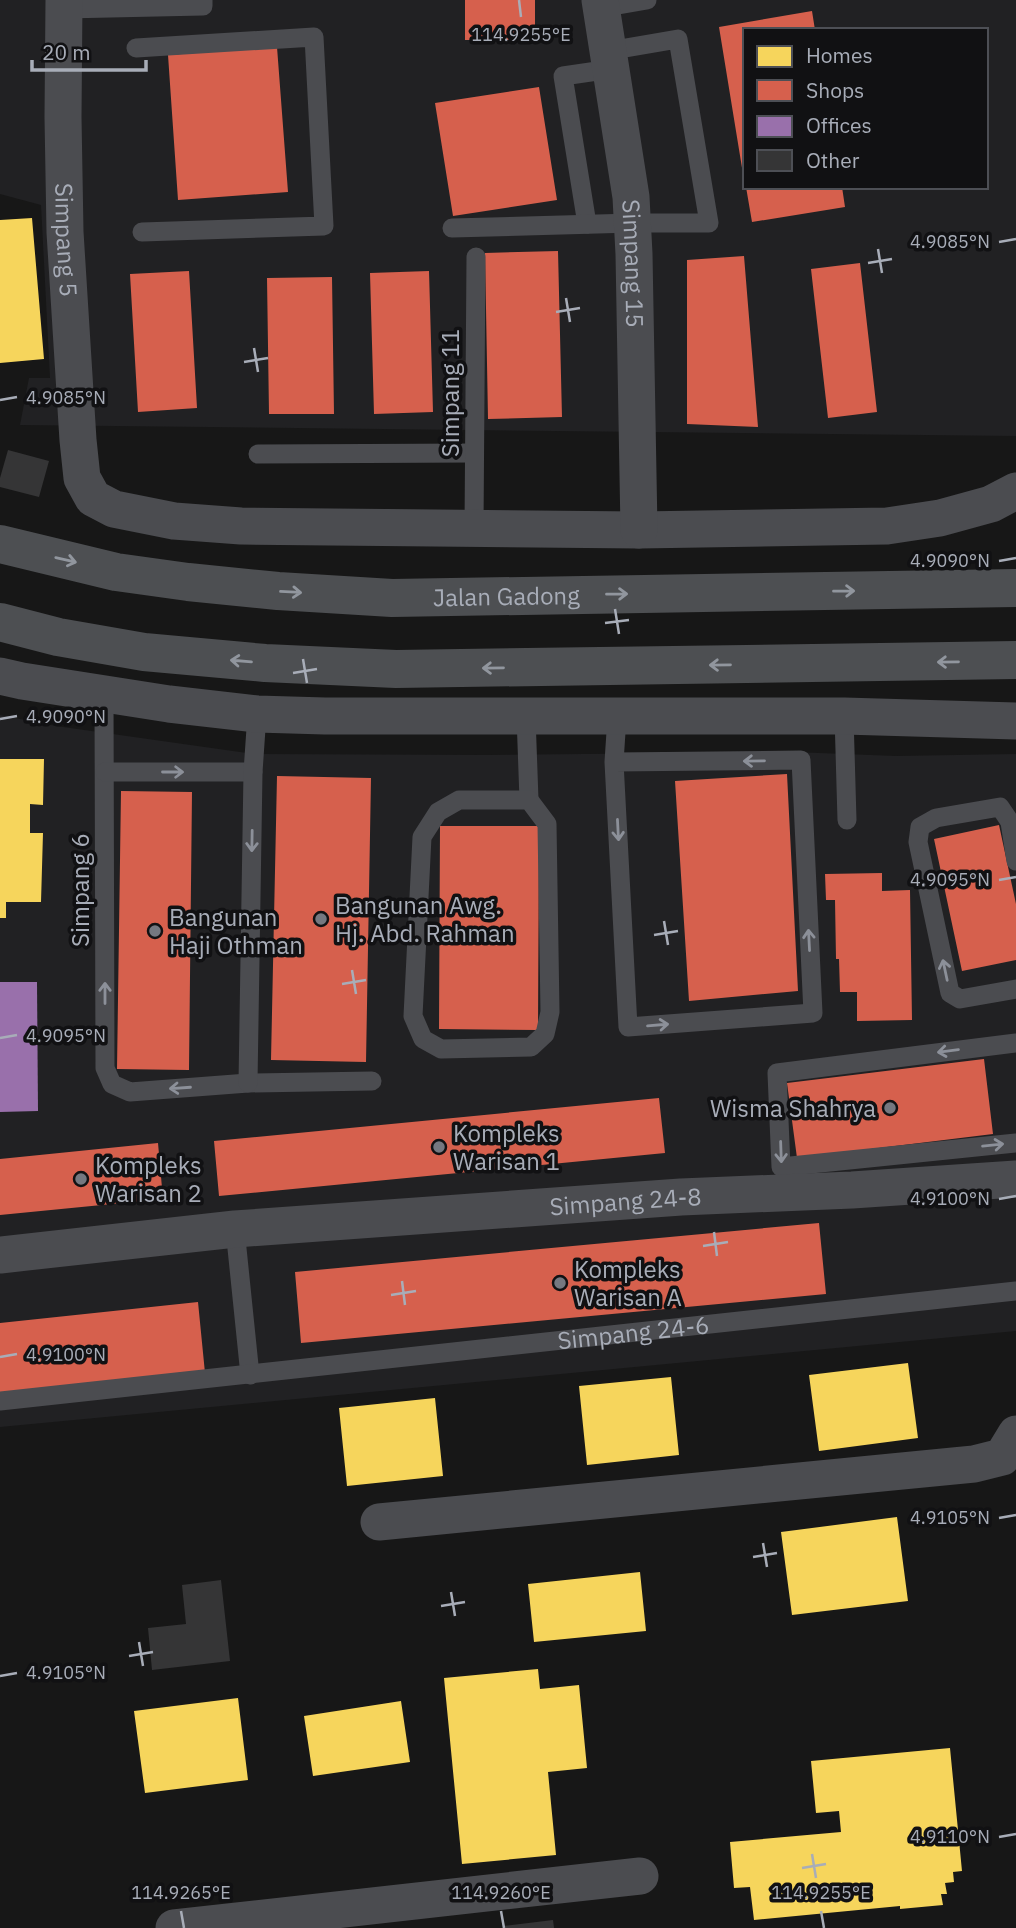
<svg xmlns="http://www.w3.org/2000/svg" width="1016" height="1928" font-family="'IBM Plex Sans',sans-serif">
<style>
.built{fill:#212123;fill-rule:evenodd}
.homes{fill:#f6d55c}
.shops{fill:#d6604d}
.offices{fill:#9970ab}
.building{fill:#353536}
.lines{fill:none;stroke-linecap:round;stroke-linejoin:round}
.service{stroke:#4b4c50;stroke-width:19}
.minor{stroke:#4b4c50;stroke-width:37}
.primary{stroke:#4d4f52;stroke-width:38}
.oneway{stroke:#91969e}
.oneway2{stroke:#8c9099}
.ticks{fill:none;stroke:#a8adb8;stroke-width:2.5}
.poi-dot{fill:#757880;stroke:#111113;stroke-width:2.5}
.labels{text-anchor:middle;dominant-baseline:central;stroke-width:7;stroke-linejoin:round;paint-order:stroke}
.street-label{font-size:24px;fill:#a8adb8;stroke:#111113}
.poi-label{font-size:24px;fill:#a8adb8;stroke:#111113;text-anchor:start}
.ticks-label{font-size:18px;text-anchor:middle;fill:#a8adb8;stroke:#111113;stroke-width:7;stroke-linejoin:round;paint-order:stroke}
</style>
<rect width="100%" height="100%" fill="#171717"/>
<!-- built -->
<path class="built" d="M0 0H1016V436L20 425 29 378H50L41 205 0 194ZM745 30H986V187H745Z
M0 715 56 726 254 754 487 755 793 752 896 756 1016 754V1331L0 1427Z"/>
<!-- homes -->
<path class="homes" d="M32 218 44 359 0 363V220Z
M0 759H44L43 805 30 804V833H43L41 902H6V918H0Z
M908 1363 918 1438 819 1451 809 1375Z
M671 1377 679 1455 587 1465 579 1386Z
M435 1398 443 1476 347 1486 339 1408Z
M897 1517 908 1601 792 1615 781 1532Z
M640 1572 646 1631 534 1642 528 1584Z
M538 1669 540 1689 579 1685 587 1768 548 1772 556 1855 462 1864 444 1678Z
M238 1698 248 1780 145 1793 134 1711Z
M401 1701 410 1762 313 1776 304 1716Z
M950 1748 962 1871 953 1872 954 1882 945 1883 947 1894H941L943 1905 900 1909V1906L754 1920 750 1887 734 1888 730 1842 841 1832 839 1811 816 1813 811 1761Z"/>
<!-- shops -->
<path class="shops" d="M465 0H535V40H465Z
M812 11 815 30H745V173L743 174 719 27Z
M277 47 288 192 178 200 168 55Z
M539 87 557 200 453 216 435 103Z
M746 187H842L845 207 752 222Z
M558 251 562 417 488 419 485 253Z
M744 256 758 427 687 424V260Z
M860 263 877 412 828 418 811 269Z
M189 271 197 408 138 412 130 274Z
M429 271 433 412 374 414 370 273Z
M332 277 334 414H269L267 278Z
M787 774 798 991 689 1001 675 781Z
M277 776 371 778 366 1062 271 1060Z
M121 791 192 792 189 1070 117 1069Z
M999 825 1016 904V960L962 971 934 839Z
M440 826H539L538 1030 439 1029Z
M882 873V891L910 890 912 1020 857 1021V992H840L839 959H836L835 900H826L825 874Z
M984 1059 993 1134 797 1158 787 1083Z
M659 1098 665 1153 219 1196 214 1141Z
M158 1143 163 1199 0 1215V1159Z
M819 1223 826 1294 301 1343 295 1272Z
M198 1302 205 1373 0 1394V1323Z"/>
<!-- offices -->
<path class="offices" d="M0 982H37L38 1111 0 1112Z"/>
<!-- building -->
<path class="building" d="M8 450 49 461 39 497 0 487V478Z
M221 1580 230 1661 152 1670 148 1628 186 1624 182 1585Z
M553 1920 554 1928H503V1926Z"/>
<g class="lines">
<!-- service -->
<g class="service">
<path d="M601 8 647 0"/>
<path d="M64 9 203 6V0"/>
<path d="M136 48 314 37 324 226 142 232"/>
<path d="M587 224 563 76 611 69"/>
<path d="M452 228 633 223H709L678 39 608 51"/>
<path d="M258 454 474 453"/>
<path d="M474 528 476 257"/>
<path d="M104 694 105 1068 112 1084 130 1092 248 1083 372 1081"/>
<path d="M526 716 529 800"/>
<path d="M844 716 847 820"/>
<path d="M614 762 801 760 813 1013 628 1027 614 762 617 717"/>
<path d="M105 772H253"/>
<path d="M459 800H529L547 824 550 1012 545 1034 531 1047 441 1049 423 1039 413 1016 422 837 438 812Z"/>
<path d="M1016 861 1010 822 1000 807 936 818 920 827 918 842 950 993 960 999 1016 989"/>
<path d="M1016 1043 777 1073 781 1167 1016 1143"/>
<path d="M248 1083 253 772 257 714"/>
<path d="M235 1229 250 1375"/>
<path id="s1" d="M0 1401 1016 1291"/>
</g>
<!-- minor -->
<g class="minor">
<path id="s2" d="M64 0 63 117 65 232 78 440 82 478 93 498 114 509 174 521 241 526 639 530 887 526 940 518 991 504 1016 491"/>
<path id="s3" d="M600 0 631 197 634 254 639 530"/>
<path d="M0 676 22 681 169 704 257 714 325 716H844L1016 721"/>
<path id="s4" d="M0 1255 235 1229 681 1197 852 1190 1016 1179"/>
<path d="M379 1522 974 1464 1002 1457 1016 1434"/>
<path d="M174 1928 640 1876"/>
</g>
<!-- primary -->
<g class="primary">
<path id="s5" d="M0 544 116 572 188 582 278 591 392 598 1016 588"/>
<path d="M0 622 58 637 144 652 265 663 396 669 1016 660"/>
</g>
</g>
<!-- one-way arrows -->
<defs><path id="oneway-shaft" d="M-6 0H5M1.5-3L5.5 0L1.5 3" fill="none" stroke-width="1.6" stroke-linecap="round" stroke-linejoin="round" transform="scale(1.75)"/></defs>
<g class="oneway">
<use href="#oneway-shaft" transform="translate(66 560) rotate(13)"/>
<use href="#oneway-shaft" transform="translate(844 591) rotate(-1)"/>
<use href="#oneway-shaft" transform="translate(291 592) rotate(3)"/>
<use href="#oneway-shaft" transform="translate(617 594) rotate(-1)"/>
<use href="#oneway-shaft" transform="translate(241 661) rotate(-175)"/>
<use href="#oneway-shaft" transform="translate(948 662) rotate(179)"/>
<use href="#oneway-shaft" transform="translate(720 665) rotate(179)"/>
<use href="#oneway-shaft" transform="translate(493 668) rotate(179)"/>
</g>
<g class="oneway2">
<use href="#oneway-shaft" transform="translate(754 761) rotate(179)"/>
<use href="#oneway-shaft" transform="translate(173 772)"/>
<use href="#oneway-shaft" transform="translate(618 830) rotate(87)"/>
<use href="#oneway-shaft" transform="translate(252 841) rotate(91)"/>
<use href="#oneway-shaft" transform="translate(809 940) rotate(-93)"/>
<use href="#oneway-shaft" transform="translate(945 970) rotate(-102)"/>
<use href="#oneway-shaft" transform="translate(105 993) rotate(-90)"/>
<use href="#oneway-shaft" transform="translate(658 1025) rotate(-5)"/>
<use href="#oneway-shaft" transform="translate(948 1051) rotate(173)"/>
<use href="#oneway-shaft" transform="translate(180 1088) rotate(176)"/>
<use href="#oneway-shaft" transform="translate(993 1145) rotate(-6)"/>
<use href="#oneway-shaft" transform="translate(781 1152) rotate(88)"/>
</g>
<!-- ticks -->
<path class="ticks" d="M519 0 521 17M999 242 1016 239M878 249 882 273M868 263 892 259M566 298 570 322M556 312 580 308M254 348 258 372M244 362 268 358M0 400 17 397M999 561 1016 558M615 609 619 634M605 623 629 620M303 659 307 683M293 673 317 669M0 719 17 716M999 880 1016 877M664 921 668 945M654 935 678 931M352 970 356 994M342 984 366 980M0 1038 17 1035M999 1199 1016 1196M714 1232 717 1256M703 1246 728 1242M402 1281 405 1305M391 1295 416 1291M0 1357 17 1354M999 1518 1016 1515M763 1543 767 1567M753 1557 777 1553M451 1592 455 1616M441 1606 465 1602M139 1642 143 1666M129 1656 153 1652M0 1676 17 1673M999 1837 1016 1834M812 1854 816 1878M802 1868 826 1864M181 1911 184 1928M501 1911 504 1928M821 1911 824 1928"/>
<!-- markers -->
<g class="poi-dot">
<circle cx="321" cy="919" r="7"/>
<circle cx="155" cy="931" r="7"/>
<circle cx="890" cy="1108" r="7"/>
<circle cx="439" cy="1147" r="7"/>
<circle cx="81" cy="1179" r="7"/>
<circle cx="560" cy="1283" r="7"/>
</g>
<g class="labels">
<!-- street labels -->
<g class="street-label">
<text stroke="none"><textPath href="#s2" startOffset="240">Simpang 5</textPath></text>
<text stroke="none"><textPath href="#s3" startOffset="266">Simpang 15</textPath></text>
<text transform="translate(450 393) rotate(-90)">Simpang 11</text>
<text stroke="none"><textPath href="#s5" startOffset="511">Jalan Gadong</textPath></text>
<text transform="translate(80 890) rotate(-90)">Simpang 6</text>
<text stroke="none"><textPath href="#s4" startOffset="628">Simpang 24-8</textPath></text>
<text stroke="none"><textPath href="#s1" startOffset="637">Simpang 24-6</textPath></text>
</g>
<!-- poi labels -->
<g class="poi-label">
<text x="335" y="905">Bangunan Awg.<tspan x="335" dy="28">Hj. Abd. Rahman</tspan></text>
<text x="169" y="917">Bangunan<tspan x="169" dy="28">Haji Othman</tspan></text>
<text x="876" y="1108" text-anchor="end">Wisma Shahrya</text>
<text x="453" y="1133">Kompleks<tspan x="453" dy="28">Warisan 1</tspan></text>
<text x="95" y="1165">Kompleks<tspan x="95" dy="28">Warisan 2</tspan></text>
<text x="574" y="1269">Kompleks<tspan x="574" dy="28">Warisan A</tspan></text>
</g>
</g>
<g class="ticks-label">
<text x="521" y="41">114.9255°E</text>
<text x="950" y="248">4.9085°N</text>
<text x="66" y="404">4.9085°N</text>
<text x="950" y="567">4.9090°N</text>
<text x="66" y="723">4.9090°N</text>
<text x="950" y="886">4.9095°N</text>
<text x="66" y="1042">4.9095°N</text>
<text x="950" y="1205">4.9100°N</text>
<text x="66" y="1361">4.9100°N</text>
<text x="950" y="1524">4.9105°N</text>
<text x="66" y="1679">4.9105°N</text>
<text x="950" y="1843">4.9110°N</text>
<text x="181" y="1899">114.9265°E</text>
<text x="501" y="1899">114.9260°E</text>
<text x="821" y="1899">114.9255°E</text>
</g>
<!-- legend -->
<rect x="743" y="28" width="245" height="161" fill="#111113" stroke="#4d4f55" stroke-width="2"/>
<rect x="757" y="46" width="35" height="21" fill="#f6d55c" stroke="#4d4f55" stroke-width="2"/>
<text x="806" y="63" font-size="21" fill="#a8adb8">Homes</text>
<rect x="757" y="80" width="35" height="21" fill="#d6604d" stroke="#4d4f55" stroke-width="2"/>
<text x="806" y="98" font-size="21" fill="#a8adb8">Shops</text>
<rect x="757" y="116" width="35" height="21" fill="#9970ab" stroke="#4d4f55" stroke-width="2"/>
<text x="806" y="133" font-size="21" fill="#a8adb8">Offices</text>
<rect x="757" y="150" width="35" height="21" fill="#353536" stroke="#4d4f55" stroke-width="2"/>
<text x="806" y="168" font-size="21" fill="#a8adb8">Other</text>
<!-- scale -->
<path d="M32 60v10h114v-10" fill="none" stroke="#a8adb8" stroke-width="3.5"/>
<text x="42" y="60" font-size="21" fill="#a8adb8" stroke="#111113" stroke-width="5" paint-order="stroke">20 m</text>
</svg>
